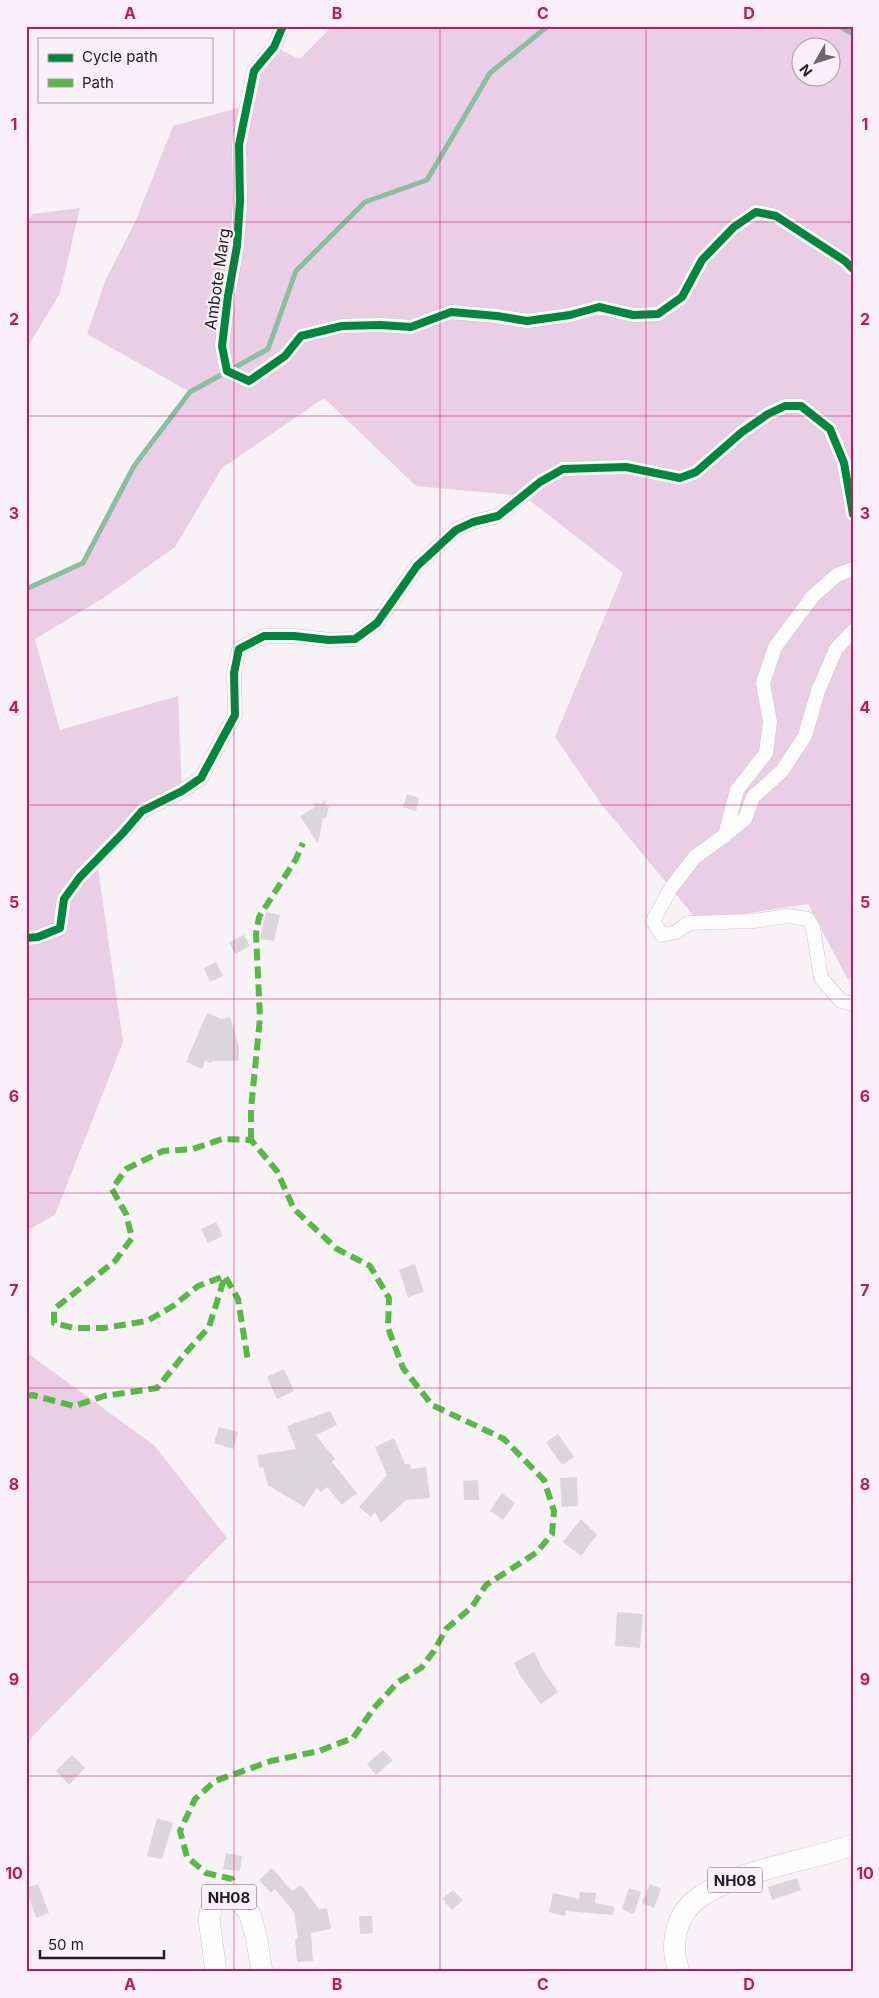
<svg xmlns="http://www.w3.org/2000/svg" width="879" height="1998" font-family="Inter,sans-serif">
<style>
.green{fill:#e9cee5;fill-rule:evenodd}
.water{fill:#8abea1}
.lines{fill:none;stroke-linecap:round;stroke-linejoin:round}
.stream{stroke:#8abea1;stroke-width:5}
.building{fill:#dbd6da}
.street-casing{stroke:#cac6ca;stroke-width:15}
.primary-casing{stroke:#cac6ca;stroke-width:22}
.street{stroke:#fefdfe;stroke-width:14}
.primary{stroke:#fefdfe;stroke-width:21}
.quiet{stroke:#58b947;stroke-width:6;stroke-dasharray:12 6;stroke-linecap:butt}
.cycleway-casing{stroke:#fbeff9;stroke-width:11}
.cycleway{stroke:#00873e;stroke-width:8}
.grid{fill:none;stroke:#c2185b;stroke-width:1;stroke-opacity:0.55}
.labels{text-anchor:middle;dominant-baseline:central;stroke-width:4.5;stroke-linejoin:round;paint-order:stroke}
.shield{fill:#fbeff9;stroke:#625b60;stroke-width:1}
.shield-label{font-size:15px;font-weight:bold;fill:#201c1f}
.street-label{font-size:16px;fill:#201c1f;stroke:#fbeff9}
.neatline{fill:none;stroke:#c2185b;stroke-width:2}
.grid-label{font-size:16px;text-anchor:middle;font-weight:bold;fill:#c2185b}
</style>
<rect width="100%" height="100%" fill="#f8f2f7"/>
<!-- green -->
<path class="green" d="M332 26H834L853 37V975L848 980 808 904 698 921 602 805 555 737 623 573 524 496 416 486 324 398 222 468 175 547 105 597 35 639 60 730 178 696 182 791 142 811 97 861 123 1042 55 1215 26 1231V589L83 563 134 466 190 392 87 334 106 279 136 220 173 126 248 105 254 71 274 47 300 59ZM802 48H832V78H802Z
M80 208 60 293 26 350V227L32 214Z
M26 1352 155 1446 227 1538 26 1743Z"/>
<!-- water -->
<path class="water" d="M834 26H853V37Z"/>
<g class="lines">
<!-- stream -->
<path class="stream" d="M26 589 83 563 134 466 190 392 268 349 296 271 365 202 427 180 490 73 548 26"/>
</g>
<!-- building -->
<path class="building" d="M407 794 419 798 416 811 403 807Z
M326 800 325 805 329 806 326 818H323L318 844 300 816 314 808 315 803 320 804Z
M266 912 280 915 274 941 260 939Z
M244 935 250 946 235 954 229 942Z
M216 962 223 976 210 982 204 968Z
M207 1013 222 1019 230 1017 239 1047V1061H212L211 1063 205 1061 202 1069 186 1062Z
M216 1222 223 1236 208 1243 201 1229Z
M415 1264 424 1292 408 1297 399 1270Z
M284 1369 294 1391 277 1399 267 1377Z
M330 1411 337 1425 316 1435 335 1459 332 1462 357 1493 342 1505 327 1487 321 1492 317 1488 304 1507 268 1485 263 1467 259 1468 257 1455 296 1449 287 1426Z
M219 1427 238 1432 233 1449 214 1443Z
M558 1434 574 1457 562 1465 546 1442Z
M394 1438 405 1464H410L411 1469 426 1467 430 1498 406 1500 381 1523 375 1512 371 1517 359 1507 387 1475 375 1447Z
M577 1477 578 1506 562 1507 560 1478Z
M478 1480 479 1500H464L463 1481Z
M502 1493 515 1503 503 1520 490 1511Z
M581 1519 597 1535 581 1556 563 1542Z
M617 1612 643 1614 640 1648 615 1646Z
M534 1652 543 1670 558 1692 541 1704 521 1677 514 1663Z
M383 1750 393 1760 376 1775 367 1764Z
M72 1755 85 1768 69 1785 56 1771Z
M157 1818 173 1823 162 1859 147 1856Z
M226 1853 242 1856 240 1871 223 1869Z
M272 1868 292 1891 301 1885 319 1909 327 1908 331 1929 311 1933 313 1961 297 1962 295 1939H298L294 1912 275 1889 271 1893 259 1880Z
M797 1878 801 1890 772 1900 768 1887Z
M38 1884 49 1913 36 1918 26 1888Z
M650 1884 661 1889 654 1908 642 1903Z
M629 1888 641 1892 634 1914 622 1909Z
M453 1890 463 1900 452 1910 442 1899Z
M580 1892 596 1893 595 1903 614 1907 613 1915 566 1911 565 1916 549 1912 553 1893 579 1899Z
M359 1916H372L373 1933 360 1934Z"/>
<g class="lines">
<!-- street casing -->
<g class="street-casing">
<path id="street" d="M283 26 274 47 254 71 239 145 240 201 237 246 228 296 222 346 227 371 249 381 285 356 301 336 342 326 380 325 411 327 451 312 497 316 527 321 570 315 599 307 633 315 658 314 682 297 702 260 734 227 756 212 776 216 845 261 853 269
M853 569 837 575 813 596 775 647 763 683 770 722 766 753 737 790 725 835 695 857 671 888 653 921 662 935 676 932 689 923 754 921 787 916 808 919 813 928 821 978 841 1001 853 1004
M725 835 745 819 753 797 782 771 805 736 818 691 836 649 853 631
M26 938 38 937 60 928 64 899 80 877 123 833 142 811 182 791 201 778 235 715 234 673 239 649 264 636H294L329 640 355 639 377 623 417 566 456 530 473 522 498 516 540 482 563 469 626 467 680 478 696 472 742 432 768 414 785 406H801L830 429 844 463 853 514"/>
</g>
<!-- primary casing -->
<g class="primary-casing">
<path id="primary" d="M216 1972 209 1919 212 1904 223 1896 237 1898 249 1912 256 1935 262 1972
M679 1972C670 1946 674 1917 697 1899 733 1871 808 1861 853 1845"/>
</g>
<!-- street -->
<use href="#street" class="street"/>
<!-- primary -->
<use href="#primary" class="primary"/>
<!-- quiet -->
<path class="quiet" d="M251 1140V1109L260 1018 256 934 259 917 296 859 303 843
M26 1396 32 1395 74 1406 104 1396 157 1388 183 1356 209 1327 225 1276
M237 1898 232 1879 206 1873 187 1857 180 1831 195 1799 215 1781 271 1761 319 1751 353 1738 374 1708 398 1682 421 1668 434 1651 446 1629 472 1607 486 1585 536 1553 552 1534 554 1511 544 1480 504 1439 432 1405 403 1368 388 1328 389 1298 370 1266 337 1249 294 1209 277 1171 251 1140 222 1139 193 1149 163 1151 126 1169 112 1189 126 1214 132 1238 115 1261 54 1309V1323L74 1328H104L147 1321 173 1306 198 1286 225 1276 238 1299 248 1361"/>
<!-- cycleway casing -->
<g class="cycleway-casing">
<path id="cycleway" d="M283 26 274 47 254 71 239 145 240 201 237 246 228 296 222 346 227 371 249 381 285 356 301 336 342 326 380 325 411 327 451 312 497 316 527 321 570 315 599 307 633 315 658 314 682 297 702 260 734 227 756 212 776 216 845 261 853 269
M26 938 38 937 60 928 64 899 80 877 123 833 142 811 182 791 201 778 235 715 234 673 239 649 264 636H294L329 640 355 639 377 623 417 566 456 530 473 522 498 516 540 482 563 469 626 467 680 478 696 472 742 432 768 414 785 406H801L830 429 844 463 853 514"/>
</g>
<!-- cycleway -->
<use href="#cycleway" class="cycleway"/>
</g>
<!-- grid -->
<path class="grid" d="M234 26V1972M440 26V1972M646 26V1972M26 222H853M26 416H853M26 610H853M26 805H853M26 999H853M26 1193H853M26 1388H853M26 1582H853M26 1776H853"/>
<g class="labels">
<!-- shield labels -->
<g class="shield">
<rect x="707.5" y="1867.5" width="55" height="25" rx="4"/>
<rect x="201.5" y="1884.5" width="55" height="25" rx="4"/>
</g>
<g class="shield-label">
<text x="735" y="1880">NH08</text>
<text x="229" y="1897">NH08</text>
</g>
<!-- street labels -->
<g class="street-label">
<text transform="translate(217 279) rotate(-82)">Ambote Marg</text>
</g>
</g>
<!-- border -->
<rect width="879" height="1998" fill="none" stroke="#fbeff9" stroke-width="55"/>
<!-- legend -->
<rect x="38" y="38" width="175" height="65" fill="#fbeff9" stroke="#a39ba2"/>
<rect x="48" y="54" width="25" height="8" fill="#00873e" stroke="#a39ba2"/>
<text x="82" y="62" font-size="15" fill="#201c1f">Cycle path</text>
<rect x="48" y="79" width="25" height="8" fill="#58b947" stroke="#a39ba2"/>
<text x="82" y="88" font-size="15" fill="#201c1f">Path</text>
<!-- north arrow -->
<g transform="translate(816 62) rotate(231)"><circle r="24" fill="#fbeff9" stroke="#a39ba2"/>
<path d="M0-4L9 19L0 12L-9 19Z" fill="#6c676b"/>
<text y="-8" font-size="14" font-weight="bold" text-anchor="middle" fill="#201c1f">N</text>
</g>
<!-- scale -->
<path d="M40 1950v8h124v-8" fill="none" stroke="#201c1f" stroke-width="2.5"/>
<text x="48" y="1950" font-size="15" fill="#201c1f" stroke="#fbeff9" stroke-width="4" paint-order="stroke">50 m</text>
<rect x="28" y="28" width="824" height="1942" class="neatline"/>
<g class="grid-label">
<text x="130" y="19">A</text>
<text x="337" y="19">B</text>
<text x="543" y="19">C</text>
<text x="749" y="19">D</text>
<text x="14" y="130">1</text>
<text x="865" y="130">1</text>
<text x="14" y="325">2</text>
<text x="865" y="325">2</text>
<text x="14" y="519">3</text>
<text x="865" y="519">3</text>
<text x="14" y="713">4</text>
<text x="865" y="713">4</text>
<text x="14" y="908">5</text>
<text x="865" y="908">5</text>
<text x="14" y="1102">6</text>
<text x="865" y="1102">6</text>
<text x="14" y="1296">7</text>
<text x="865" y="1296">7</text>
<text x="14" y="1490">8</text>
<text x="865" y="1490">8</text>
<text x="14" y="1685">9</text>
<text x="865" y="1685">9</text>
<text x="14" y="1879">10</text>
<text x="865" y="1879">10</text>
<text x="130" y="1990">A</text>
<text x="337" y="1990">B</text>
<text x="543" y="1990">C</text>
<text x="749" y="1990">D</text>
</g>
</svg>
